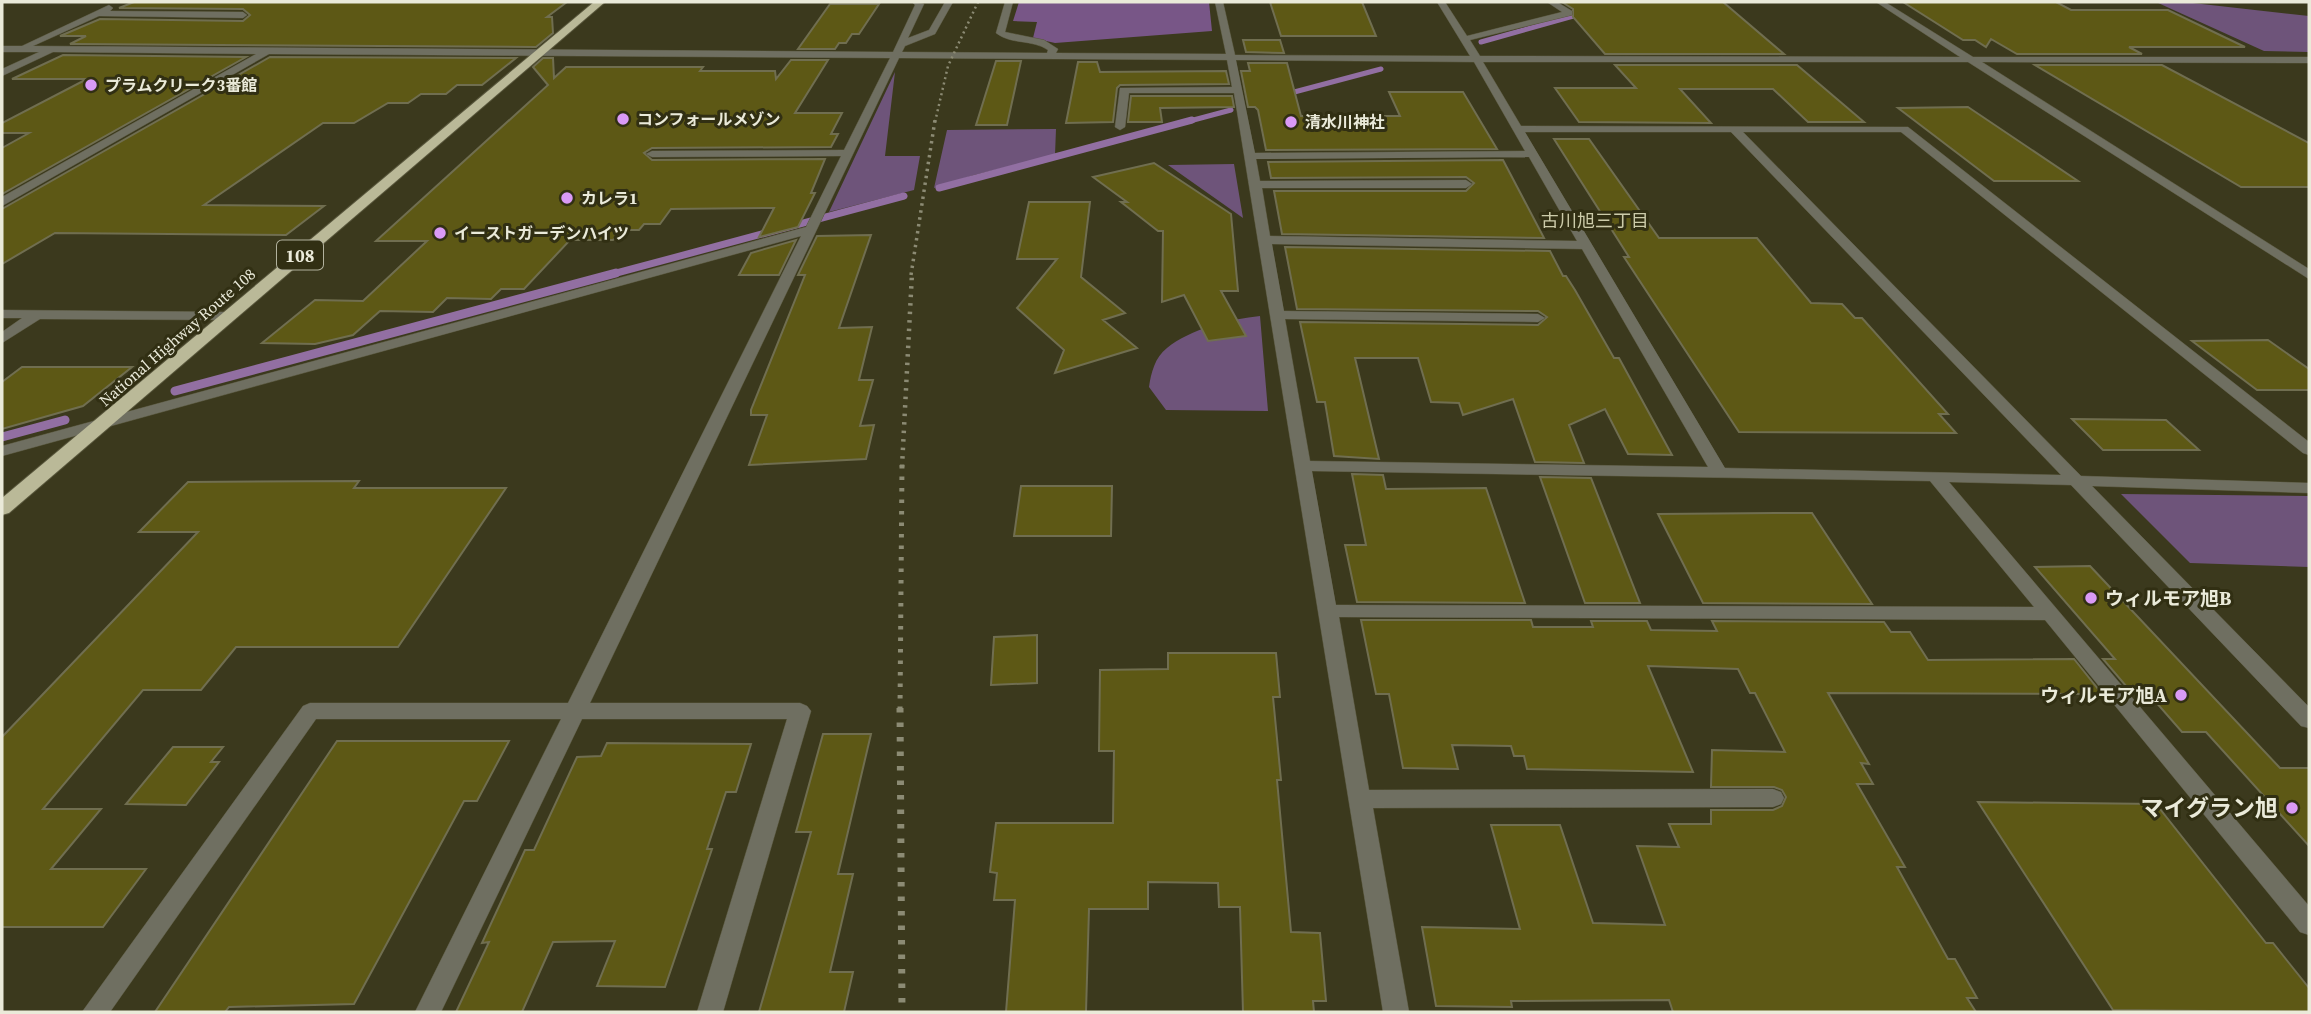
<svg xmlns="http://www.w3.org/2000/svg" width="2311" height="1014" font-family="'Source Serif 4','Noto Sans JP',serif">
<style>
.green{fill:#6e547a}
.forest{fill:#785687}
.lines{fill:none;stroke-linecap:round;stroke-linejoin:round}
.stream-far2{stroke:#926fa2;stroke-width:5}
.stream-far1{stroke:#926fa2;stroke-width:7}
.stream{stroke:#926fa2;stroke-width:9}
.building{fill:#5d5815;stroke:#706e50;stroke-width:2}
.minor-casing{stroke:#57553b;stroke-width:1}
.highway-casing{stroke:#57553b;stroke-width:2}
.minor{fill:#6f6f61;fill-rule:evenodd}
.highway{fill:#bab998;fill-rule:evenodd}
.rail-far4{stroke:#8c8b74;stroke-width:2.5;stroke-dasharray:2 3.5;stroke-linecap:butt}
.rail-far3{stroke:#8c8b74;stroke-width:3.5;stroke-dasharray:2.5 4.5;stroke-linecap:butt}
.rail-far2{stroke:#8c8b74;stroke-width:4.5;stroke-dasharray:2.5 6;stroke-linecap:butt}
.rail-far1{stroke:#8c8b74;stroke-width:5;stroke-dasharray:3.5 8;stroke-linecap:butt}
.rail{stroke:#8c8b74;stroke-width:7;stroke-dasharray:4.5 10;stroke-linecap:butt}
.poi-dot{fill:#da9af6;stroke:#312f13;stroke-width:2.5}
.labels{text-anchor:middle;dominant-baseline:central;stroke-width:6;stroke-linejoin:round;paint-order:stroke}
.far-poi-label{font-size:16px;font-weight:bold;fill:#eaead9;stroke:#312f13;text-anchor:start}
.far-street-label{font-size:16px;fill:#eaead9;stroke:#312f13}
.far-neighbourhood-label{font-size:18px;fill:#cccba9;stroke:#312f13}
.shield{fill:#312f13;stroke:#b2b29e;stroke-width:2}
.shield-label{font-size:18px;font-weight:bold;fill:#eaead9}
.poi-label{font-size:19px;font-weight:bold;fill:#eaead9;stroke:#312f13;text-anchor:start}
.near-poi-label{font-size:23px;font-weight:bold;fill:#eaead9;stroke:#312f13;text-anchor:end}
</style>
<rect width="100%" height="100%" fill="#3b391d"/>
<!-- green -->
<path class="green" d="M2156 2H2184L2309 16V52L2264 51Z
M895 72 885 156H920L914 190 829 212Z
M1056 129 1055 155 974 175 934 188 947 130Z
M1234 164 1243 218 1168 165Z
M1260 316 1268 411 1166 410 1149 387C1151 373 1155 357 1167 348 1190 329 1231 319 1260 316Z
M2121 494 2309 496V567L2190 563Z"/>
<!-- forest -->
<path class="forest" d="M1019 2H1209L1212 31 1055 43 1033 38 1037 22 1013 21Z"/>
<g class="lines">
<!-- stream-far2 -->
<path class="stream-far2" d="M1481 42 1584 13 1567 2
M1283 95 1381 69
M1186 122 1231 110"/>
<!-- stream-far1 -->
<path class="stream-far1" d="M939 188 1192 120
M609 275 904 196"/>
<!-- stream -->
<path class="stream" d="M175 391 616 273
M2 437 65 420"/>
</g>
<!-- building -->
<path class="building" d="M134 2H567L547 17H552L553 33 536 47 75 44H70L86 36H60L100 19 243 21 250 15 243 9 119 8Z
M1270 2H1362L1376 36H1281Z
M1562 2H1723L1784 54H1605L1573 17V9Z
M1903 2H2056L2071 10H2168L2245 47H2129L2142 54H2017L1991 39 1986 47 1975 40H1963Z
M830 4H879L859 34H852L846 43H839L835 49H798Z
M1243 40H1280L1284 53 1246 52Z
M63 55 246 57 2 194V148L29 133H2V123L87 79H12Z
M270 57 516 58 482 85H457L446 94H421L408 103H388L354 123H323L204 205 324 206 286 235 55 233 2 264V209Z
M543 58H553L554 78 566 67H703L700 71H775L776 79 791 60H828L795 113H842L831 134H838L831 147 652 148 644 153 652 160 825 159 811 193H815L798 227 759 237 774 208 671 209 660 224H644L639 230H621L613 240H570L524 289H501L491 299 447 298 433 312 380 311 353 335 315 344 262 343 315 300 363 301 427 241H376L548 85 533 67Z
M996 61H1021L1007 125H976Z
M1078 62H1097L1100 72 1226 71 1229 84 1120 85 1117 88 1113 122 1066 123Z
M1248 63H1287L1301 116H1400L1389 92H1463L1497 149 1266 150 1258 110 1255 107H1248L1241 71H1250Z
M1615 65H1797L1864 122H1808L1773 89H1680L1711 123 1579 122 1555 88H1636Z
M2035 65H2162L2309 143V187H2241Z
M1131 96H1232L1234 107 1160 108 1162 122H1128Z
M1968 107 2078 181H1994L1898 108Z
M1554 139H1589L1659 238H1757L1811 303 1842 304 1855 318H1862L1948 414H1939L1956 433 1739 432 1624 257H1629Z
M1503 160 1544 238 1282 234 1274 191H1466L1474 183 1466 177 1271 178 1268 162Z
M1154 163 1231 214 1238 291H1221L1246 336 1208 341 1184 295 1162 302 1163 231H1158L1121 202H1127L1093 177Z
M1029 202H1090L1081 277 1125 313 1103 320 1137 348 1055 373 1064 350 1017 308 1057 259H1017Z
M871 235 839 328 872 327 859 380H873L860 426 874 425 866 459 749 465 767 415H751V410L805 275H798L817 236Z
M796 240 779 275H739L751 253Z
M1285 247 1550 251 1563 276H1566L1575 290 1614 358H1619L1672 455 1628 454 1605 409 1569 425 1584 463 1535 462 1513 399 1463 415 1459 403 1431 402 1418 358H1355L1379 459 1334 456 1325 402H1317L1300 322 1538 325 1547 317 1538 311 1297 309Z
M2268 340 2309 369V390H2257L2192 341Z
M22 367H132L83 406 2 429V382Z
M2072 419 2166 420 2199 450H2103Z
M1352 474 1383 475 1386 489 1486 488 1525 603 1357 602 1345 545H1366Z
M1540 477 1591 478 1640 603H1585Z
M359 481 354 488H506L398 647H236L201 690H143L43 809H101L51 869H146L103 927H2V737L198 532H139L188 482Z
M1021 486H1112L1111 536H1014Z
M1776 513H1812L1872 604 1703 603 1658 514Z
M2090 566 2280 768H2309V846L2206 732H2182L2148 693H2132L2103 659H2115L2035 567Z
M1361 620H1531L1533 627H1593L1591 621H1647L1651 630 1717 631 1712 621 1884 622 1891 632H1910L1928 660 2074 659 2102 694 1828 693 1869 764 1861 763 1873 784H1857L1905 867H1897L1948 959H1955L1977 998H1967L1976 1012H1673L1669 1000 1511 1001 1512 1007 1436 1006 1422 927 1520 929 1491 825H1560L1593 923 1665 925 1637 846 1679 847 1669 824H1711V810H1773L1782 806 1786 797 1782 790 1774 787H1711L1712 750 1785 752 1755 693H1750L1738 669 1648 666 1693 772 1527 769 1524 756H1514L1511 746 1452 745 1458 769 1403 768 1389 694H1376Z
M1037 635V683L991 685 994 637Z
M1168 653H1276L1280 697H1273L1281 780H1277L1291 932 1320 933 1326 1001H1313L1314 1012H1243L1240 907H1219L1218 883 1148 882V909H1089L1086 1012H1006L1015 900H994L997 873 990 872 996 823H1113L1114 751H1099L1100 670 1168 669Z
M823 734H871L838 874H853L830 972H853L844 1012H759L811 832H796Z
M337 741H509L477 801H464L354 1004 229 1007 225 1012H155Z
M607 743 751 744 736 792H726L707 849H712L665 987 597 986 615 941 553 942 522 1012H456L489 942 482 943 525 850H534L577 757 601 756Z
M173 747H223L211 762H219L186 805 126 804Z
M1978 802 2156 804 2266 943H2273L2309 988V1012L2113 1010Z"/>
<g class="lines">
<!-- minor casing -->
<g class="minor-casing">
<path id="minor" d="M912 2 924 4 908 38 929 30 945 2H953L935 34 905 46 902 52 1047 53 1048 50C1032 39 1011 45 996 33L1005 2H1013L1005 32 1044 40 1058 49 1056 53 1226 54 1215 2H1223L1235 55 1470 56 1437 2H1445L1467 36 1562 12 1547 2H1557L1572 11V15L1470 40 1480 56 1960 57 1876 2H1885L1973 57H2309V63L1982 62 2309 269V279L1968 62H1483L1521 126 1908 127 2309 442V455L2303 453 1901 132H1743L2081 476 2309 483V493L2092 486 2309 707V728L2301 726 2071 485 1949 482 2309 906V935L2300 932 2045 620 1339 617 1369 790 1773 789 1781 792 1784 798 1781 804 1773 807 1373 808 1409 1012H1383L1234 93H1129L1125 127 1120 130 1115 127 1120 88 1232 87 1227 60 899 58 590 703H800L807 706 811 711 723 1012H697L787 719H582L441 1012H415L561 719H316L110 1012H82L303 706 310 703H568L801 236 2 456V446L806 227 841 156 652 157 646 154 652 151 844 150 890 58 269 54 2 206V197L256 54 53 52 2 76V69L39 52H2V46H22L109 5 113 8 110 11 243 12 247 15 243 18 99 16 33 46 893 52 915 5ZM1236 60 1474 62 1525 151 1255 153ZM1525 132H1731L2061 475 1725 468ZM1529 157 1577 241 1270 236 1262 188H1466L1472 184 1466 180 1260 181 1256 159ZM1272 244 1582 249 1708 467 1310 461 1285 319 1538 322 1545 318 1538 314 1284 311ZM1312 471 1930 481 2034 607 1336 605Z
M2 310 228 312 235 316 228 320 40 319 2 343V332L22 318H2Z"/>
</g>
<!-- highway casing -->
<g class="highway-casing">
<path id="highway" d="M594 2H605L9 513 2 515V498Z"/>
</g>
<!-- minor -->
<use href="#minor" class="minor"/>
<!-- highway -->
<use href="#highway" class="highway"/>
<!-- rail-far4 -->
<path class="rail-far4" d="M935 122 948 66 978 2"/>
<!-- rail-far3 -->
<path class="rail-far3" d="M911 275 935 120"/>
<!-- rail-far2 -->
<path class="rail-far2" d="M902 467 912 273"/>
<!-- rail-far1 -->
<path class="rail-far1" d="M900 710 902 465"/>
<!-- rail -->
<path class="rail" d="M900 708 902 1012"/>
</g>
<!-- markers -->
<g class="poi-dot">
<circle cx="91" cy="85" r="7"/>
<circle cx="623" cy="119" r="7"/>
<circle cx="1291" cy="122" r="7"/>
<circle cx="567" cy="198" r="7"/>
<circle cx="440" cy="233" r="7"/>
<circle cx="2091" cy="598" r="7"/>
<circle cx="2181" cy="695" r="7"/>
<circle cx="2292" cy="808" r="7"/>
</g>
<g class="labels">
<!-- far-poi labels -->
<g class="far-poi-label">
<text x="105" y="85">プラムクリーク3番館</text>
<text x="637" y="119">コンフォールメゾン</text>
<text x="1305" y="122">清水川神社</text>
<text x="581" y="198">カレラ1</text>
<text x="454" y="233">イーストガーデンハイツ</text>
</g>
<!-- far-street labels -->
<g class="far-street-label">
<text transform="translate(177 337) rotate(-41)">National Highway Route 108</text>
</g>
<!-- far-neighbourhood labels -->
<g class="far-neighbourhood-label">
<text x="1595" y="220">古川旭三丁目</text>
</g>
<!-- shield labels -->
<rect class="shield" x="277" y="240.5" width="46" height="29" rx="5"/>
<g class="shield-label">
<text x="300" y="255">108</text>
</g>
<!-- poi labels -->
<g class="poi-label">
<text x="2105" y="598">ウィルモア旭B</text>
<text x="2167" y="695" text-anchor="end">ウィルモア旭A</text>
</g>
<!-- near-poi labels -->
<g class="near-poi-label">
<text x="2278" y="808">マイグラン旭</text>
</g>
</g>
<!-- border -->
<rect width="2311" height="1014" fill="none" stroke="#eaead9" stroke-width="7"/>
</svg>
